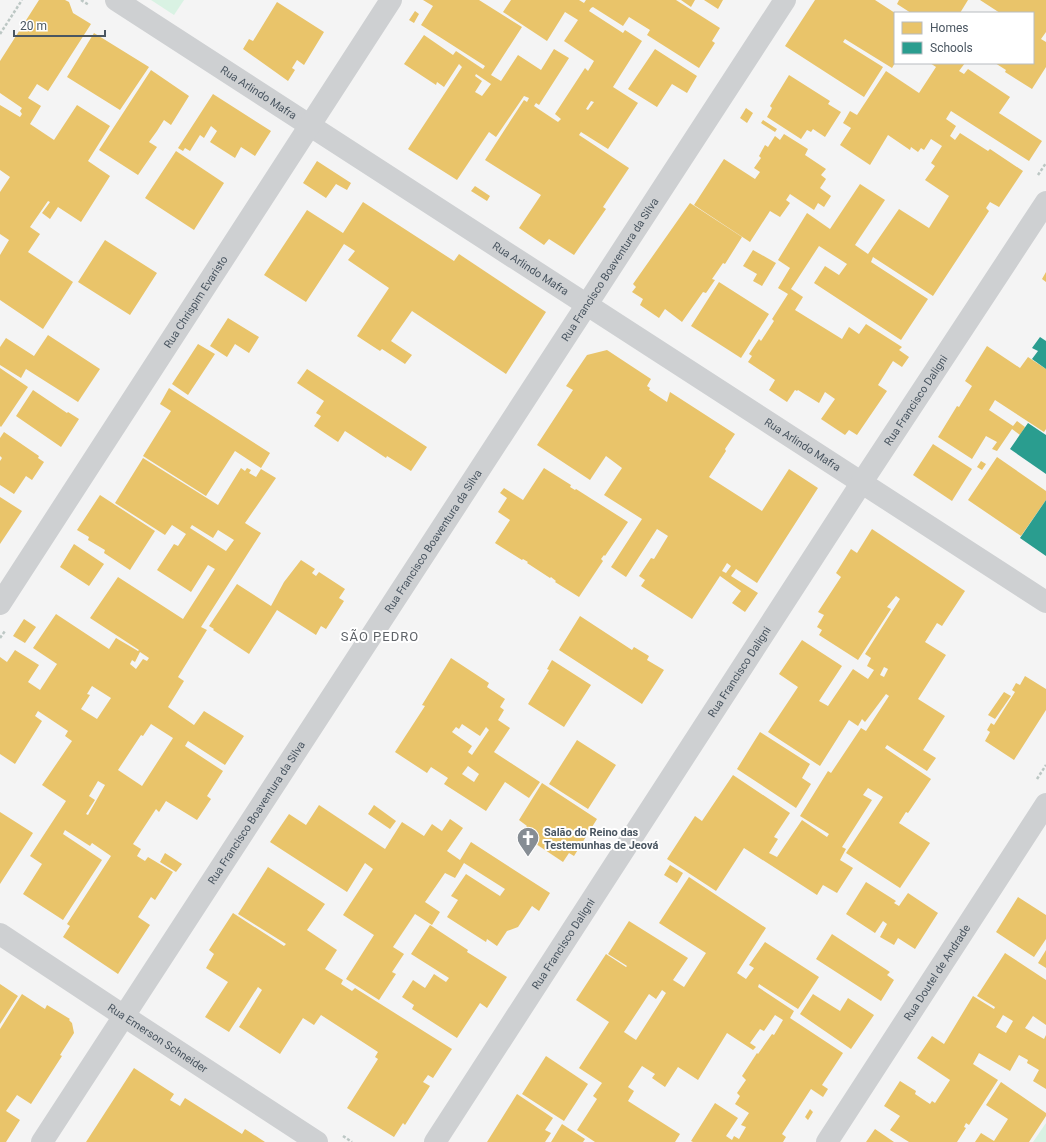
<svg xmlns="http://www.w3.org/2000/svg" width="1046" height="1142" font-family="Roboto,sans-serif">
<style>
.green{fill:#d9f2e3}
.homes{fill:#e9c46a;fill-rule:evenodd}
.schools{fill:#2a9d8f}
.lines{fill:none;stroke-linecap:round;stroke-linejoin:round}
.path{stroke:#bcc7c4;stroke-width:2.5;stroke-dasharray:3 2;stroke-linecap:butt}
.minor{stroke:#ced0d2;stroke-width:22}
.labels{text-anchor:middle;dominant-baseline:central;stroke-width:4;stroke-linejoin:round;paint-order:stroke}
.street-label{font-size:11px;fill:#4a5661;stroke:#fff}
.poi-label{font-size:11px;font-weight:bold;fill:#4a5661;stroke:#fff;text-anchor:start}
.quarter-label{font-size:13px;letter-spacing:1px;fill:#5f6368;stroke:#fff}
</style>
<rect width="100%" height="100%" fill="#f4f4f4"/>
<!-- green -->
<path class="green" d="M151 0H184L174 15Z
M1046 1123V1142H1033Z"/>
<!-- homes -->
<path class="homes" d="M39 0H65L69 2 73 13 91 24 48 91 37 84 28 98 41 106 30 124 54 140 77 105 110 126 88 161 110 176 81 222 58 207 50 219 42 213 50 202 48 201 30 227 40 234 28 252 73 282 43 329 0 300V255L9 240 0 234V192L10 177 0 170V105L20 117 22 114 20 111 22 108 0 93V61Z
M423 0H479L522 27 491 75 501 81 518 55 541 70 554 49 569 58 539 105 536 103 534 106 558 122 561 119 555 114 585 68 588 71 594 61 564 41 578 20 565 12 547 41 503 12 511 0H579L584 3 586 0H676L720 28 712 41 715 43 699 68 647 35 650 30 629 17 623 26 593 7 591 8 589 11 623 33 625 30 642 41 613 87 638 103 608 149 581 132 579 135 629 168 603 207 606 209 574 255 549 239 544 245 519 228 541 195 485 160 524 100 527 102 529 98 524 96 496 137 489 132 457 180 408 149 462 67 459 64 444 87 437 82 436 85 404 64 424 35 453 55 456 51 483 69 485 66 421 25 433 6ZM476 74 491 84 482 96 475 92 482 81 475 76ZM591 101 594 102 588 110 586 109Z
M681 0H695L691 7Z
M704 0H723L718 9Z
M815 0H875L895 13V63L892 68 845 39 843 42 883 67 864 97 785 46Z
M899 0H968L960 13H911L897 4Z
M980 0H1046V32L1041 39 1046 42V67L1032 89 1005 72 1006 70 995 63H1033V13H1000Z
M277 2 324 32 304 65 297 60 292 68 295 70 288 81 243 49 249 39 253 41Z
M415 11 419 14 414 23 409 20Z
M94 33 149 67 120 110 67 77Z
M655 49 697 76 687 93 672 84 657 107 628 89Z
M930 63H965L959 71 964 74 968 69 1010 97 999 113 1042 141 1029 161 951 111 946 119 956 126 950 136 955 140 960 133 988 151 990 149 1023 171 999 207 990 202 986 208 989 211 933 296 873 257 871 262 928 299 901 340 814 283 825 266 839 275 847 264 819 246 791 289 803 297 795 310 842 339 849 327 859 334 866 324 902 347 899 350 909 357 902 367 893 361 878 385 887 391 857 435 849 430 845 435 821 419 835 399 825 392 819 403 798 390 797 391 795 390 787 402 769 390 775 380 748 362 752 356 749 354 759 339 761 341 774 321 772 319 788 294 778 288 790 268 778 260 807 213 830 229 860 184 885 200 855 245 868 254 899 209 929 228 949 196 925 180 935 166 931 163 942 146 931 139 924 150 921 148 918 152 911 147 910 150 888 135 870 165 840 145 851 128 843 123 850 111 857 115 886 71 919 93 936 67Z
M151 70 189 96 171 125 164 120 157 131 149 142 157 147 138 175 99 150Z
M789 75 830 101 828 104 841 112 825 137 813 129 811 132 807 130 801 139 767 117 772 108 770 106Z
M213 94 271 131 255 156 241 147 235 158 210 142 217 131 211 126 204 138 200 135 190 151 185 148 183 151 178 148Z
M746 108 753 113 747 123 740 118Z
M763 120 777 129 775 132 761 123Z
M784 134 808 149 805 155 826 169 821 175 826 179 820 188 831 196 824 207 818 203 814 210 790 194 786 200 790 203 780 217 770 211 750 242 694 205 724 159 755 179 760 172 754 168 761 158 759 156 765 145 768 147 775 136 780 140Z
M176 151 224 183 194 230 145 198Z
M317 161 351 183 347 190 336 184 326 198 303 183Z
M475 186 490 196 487 201 471 191Z
M363 202 454 261 459 254 546 312 506 374 412 311 391 341 412 355 405 364 382 349 380 351 357 336 389 288 348 260 355 251 344 244 306 302 264 275 307 210 343 233Z
M690 203 742 237 725 264 723 263 712 279 715 280 706 293 703 292 682 322 665 309 659 318 640 305 643 299 632 292 636 287 633 284Z
M105 240 157 273 130 315 78 282Z
M753 250 776 263 762 286 753 281 757 274 743 266Z
M1046 272V282L1042 279Z
M719 282 769 314 741 358 691 326Z
M228 318 259 337 249 353 235 344 227 357 210 346Z
M48 335 100 369 78 402 26 369 21 378 0 365V347L6 338 34 356Z
M198 344 215 354 188 395 172 384Z
M987 346 1020 368 1028 357 1046 369V429L1044 432 995 400 989 410 1013 426 1017 421 1025 427 1020 435 1012 429 997 451 992 449 997 442 986 436 972 459 938 437 957 406 959 407 972 386 965 381Z
M607 350 651 379 647 386 650 388 649 390 667 402 670 392 735 434 725 449 726 451 709 477 762 511 789 469 818 488 757 583 736 569 731 576 758 593 745 612 732 603 741 591 720 576 692 619 641 586 645 580 639 576 651 558 654 559 668 536 657 529 626 577 611 567 642 519 604 495 622 468 606 456 590 480 537 445 573 390 566 386 587 355ZM727 563 731 566 726 573 722 571Z
M0 368 28 387 1 427 0 426Z
M307 369 427 447 411 471 387 456 386 458 345 431 338 442 314 426 321 416 316 413 324 401 297 383Z
M169 388 270 453 261 468 235 451 206 496 143 456 171 411 160 404Z
M33 390 67 413 68 412 79 419 61 447 16 416Z
M4 432 39 456 38 458 44 462 32 480 26 476 14 494 0 485V461L2 458 0 456V438Z
M933 444 972 469 952 501 913 475Z
M997 457 1046 491V500L1021 536 968 500Z
M143 458 218 505 241 468 245 471 247 468 251 470 249 473 256 477 261 469 276 478 245 523 261 533 201 627 207 630 178 677 184 681 168 707 194 725 204 711 244 736 225 765 188 741 185 746 223 771 207 796 211 799 197 820 166 801 159 812 156 809 133 844 141 849 137 856 145 861 148 857 173 872 155 900 151 897 138 917 150 925 118 974 63 937 70 926 67 924 111 856 92 843 90 846 65 830 63 834 102 860 63 920 23 894 42 864 30 856 66 801 42 785 72 741 65 736 68 731 38 711 35 716 42 721 15 764 0 754V657L7 662 15 650 39 665 28 682 40 690 57 664 33 648 56 614 109 649 116 638 138 651 139 650 90 618 118 577 183 619 215 569 208 565 191 592 157 570 174 544 178 546 186 534 172 525 165 535 115 503ZM192 525 213 538 218 530 234 540 226 551 190 528ZM140 652 149 658 147 661 143 659 136 669 130 664 132 660 135 662ZM92 686 111 698 97 719 81 709 90 695 87 694ZM151 724 173 738 142 786 118 770 141 735 143 736ZM98 781 105 785 88 815 86 814 95 800 89 796Z
M981 461 986 464 982 470 977 467Z
M544 468 571 485 570 487 575 490 576 489 628 522 605 556 604 555 601 559 603 561 579 597 555 582 556 581 551 577 550 578 527 563 528 562 523 559 522 560 495 543 510 520 498 512 507 498 500 493 504 488 523 500Z
M100 495 155 531 130 570 104 553 105 550 88 540 89 537 77 530Z
M0 497 22 511 0 544Z
M872 529 965 591 942 626 937 623 925 642 946 655 918 699 945 716 923 750 936 758 927 771 887 745 885 748 931 779 908 813 906 812 899 823 930 843 900 888 846 853 883 797 868 788 863 795 872 800 842 847 846 849 840 860 853 868 837 893 823 885 817 895 744 848 716 891 667 859 695 816 702 821 733 775 790 813 774 837 778 839 769 853 777 857 802 820 827 837 829 834 800 816 828 771 831 773 861 728 866 731 889 696 886 694 865 722 862 719 858 726 849 720 820 766 768 732 798 687 779 674 802 640 842 666 819 701 828 706 853 669 868 679 874 670 867 666 871 658 865 654 900 599 896 596 887 607 891 609 858 660 819 635 822 630 817 627 824 615 818 612 841 577 836 573 851 549 857 553ZM884 667 888 669 884 677 880 675Z
M74 544 104 564 89 586 60 567Z
M301 560 315 569 312 573 316 576 319 572 345 589 339 598 344 601 326 629 321 626 316 635 277 610 249 654 213 630 214 629 209 626 237 584 271 606 284 582Z
M580 616 632 650 634 647 649 656 647 660 664 670 642 704 559 650Z
M24 619 36 627 25 643 13 636Z
M451 658 489 683 487 687 505 699 500 707 504 710 498 720 510 728 494 752 540 782 529 798 505 782 486 811 444 784 448 778 431 767 427 773 395 752 425 706 422 705ZM462 724 480 736 486 727 489 730 472 755 468 752 472 746 452 732 456 727 459 729ZM468 766 479 774 474 782 462 774Z
M552 660 591 685 564 727 528 704 549 670 547 669Z
M1025 676 1046 689V710L1014 760 985 741 990 732 987 730 991 723 994 725 1015 692 1012 690 1016 683 1020 685Z
M1004 692 1011 696 995 719 988 715Z
M760 732 810 764 802 778 811 784 796 808 737 769Z
M577 740 616 765 588 809 549 784Z
M542 783 597 819 574 856 569 853 563 862 521 834 527 826 519 820Z
M319 805 385 849 402 822 424 836 432 824 442 831 450 819 463 828 447 851 460 860 471 842 550 893 539 911 532 906 518 927 507 931 497 946 487 939 486 942 447 917 458 900 451 896 466 874 500 896 505 889 464 863 455 878 445 873 425 902 440 912 432 925 415 914 393 947 404 954 392 972 396 974 379 1000 346 979 374 935 343 915 373 869 365 863 347 892 270 842 289 814 306 825Z
M374 805 396 821 390 829 368 814Z
M0 812 33 833 0 884Z
M165 853 182 864 176 872 160 862Z
M670 865 683 873 677 883 664 875Z
M268 867 325 904 307 930 337 950 325 969 343 980 341 984 352 991 355 988 452 1049 433 1078 428 1075 423 1082 430 1086 405 1125 403 1123 394 1137 347 1108 378 1059 375 1057 378 1052 321 1015 314 1025 303 1018 280 1054 239 1027 262 990 258 987 229 1032 205 1017 228 982 206 968 214 954 209 950 233 913 284 946 286 944 238 914Z
M689 877 766 928 737 973 746 979 754 968 749 965 765 942 819 977 798 1009 759 984 758 987 794 1011 790 1018 843 1053 822 1085 828 1089 823 1097 811 1089 782 1134 786 1137 783 1142H693L691 1141 715 1103 738 1118 726 1136 732 1140 734 1136 739 1139 746 1127 741 1125 749 1113 735 1104 740 1096 737 1093 746 1080 742 1076 757 1053 758 1054 772 1034 774 1035 783 1020 775 1015 764 1031 760 1029 750 1043 756 1047 753 1050 727 1033 698 1080 678 1067 665 1087 652 1078 655 1074 642 1066 628 1087 634 1091 628 1101 680 1134 675 1142H595L577 1130 597 1099 593 1096 602 1083 579 1068 609 1022 576 1000 606 954 626 967 627 966 608 954 629 921 688 958 673 980 684 987 706 953 659 923ZM662 990 666 993 636 1040 624 1032 649 994 656 999Z
M866 882 896 901 894 903 899 906 908 893 938 913 915 949 898 938 894 945 880 937 887 924 883 921 875 933 846 914Z
M1018 897 1046 915V939L1034 957 996 932Z
M430 925 468 950 467 952 507 977 487 1008 480 1003 457 1038 412 1009 414 1005 402 997 413 980 425 988 434 974 446 982 449 978 411 954Z
M832 934 890 972 887 975 894 980 881 1001 816 959Z
M1046 950V968L1038 963Z
M1005 953 1046 980V1025L1033 1016 1025 1028 1044 1039 1046 1035V1089L1033 1081 1039 1070 1027 1063 1028 1060 1019 1055 1010 1071 979 1053 973 1064 998 1080 969 1125 966 1123 964 1127 966 1128 957 1142H909L890 1130 900 1116 884 1106 900 1081 916 1091 915 1094 930 1104 932 1101 935 1103 950 1080 917 1058 932 1036 944 1044 973 996 994 1009 995 1007 977 996ZM1003 1015 1013 1021 1006 1033 996 1027Z
M0 984 18 996 0 1024Z
M22 994 45 1009 47 1005 70 1019 69 1020 72 1023 74 1033 60 1055 62 1056 31 1104 17 1095 6 1111 20 1120 6 1142H0V1029Z
M813 994 840 1011 848 998 874 1015 851 1049 800 1014Z
M546 1056 588 1084 564 1121 522 1094Z
M134 1068 174 1094 170 1100 180 1106 185 1098 242 1134 245 1129 265 1142H86Z
M1001 1082 1046 1113V1116L1029 1142H975L981 1133 994 1141 1008 1119 986 1105Z
M517 1094 553 1118 545 1130 551 1133 545 1142H487Z
M810 1109 813 1112 808 1120 805 1117Z
M562 1124 585 1139 583 1142H551Z
M875 1129 894 1142H866Z"/>
<!-- schools -->
<path class="schools" d="M1040 337 1046 341V369L1032 359 1038 351 1032 348Z
M1028 423 1046 435V474L1010 449Z
M1046 500V556L1020 538Z"/>
<g class="lines">
<!-- path -->
<path class="path" d="M81 0 89 5
M0 34 22 0
M1038 175 1046 163
M0 638 5 631
M1037 779 1046 765
M343 1136 352 1142"/>
<!-- minor -->
<g class="minor">
<path id="s1" d="M116 0 1046 602"/>
<path id="s2" d="M0 604 391 0"/>
<path id="s3" d="M0 934 124 1016 317 1142"/>
<path id="s4" d="M42 1142 785 0"/>
<path id="s5" d="M435 1142 862 482 1046 202"/>
<path id="s6" d="M827 1142 1046 804"/>
</g>
</g>
<!-- icons -->
<defs>
<g id="church-pin" transform="scale(1.15)"><path d="M0 17L-7.5 6A9.5 9.5 0 1 1 7.5 6Z" fill="#868d94" stroke="#fff"/><path d="M-1.2-6h2.4v3.5h3.3v2.4h-3.3V6h-2.4V-.1h-3.3v-2.4h3.3Z" fill="#fff"/></g>
</defs>
<g fill-rule="evenodd">
<use href="#church-pin" x="528" y="838"/>
</g>
<g class="labels">
<!-- street labels -->
<g class="street-label">
<text stroke="none"><textPath href="#s1" startOffset="170">Rua Arlindo Mafra</textPath></text>
<text stroke="none"><textPath href="#s1" startOffset="494">Rua Arlindo Mafra</textPath></text>
<text stroke="none"><textPath href="#s4" startOffset="1041">Rua Francisco Boaventura da Silva</textPath></text>
<text stroke="none"><textPath href="#s2" startOffset="360">Rua Chrispim Evaristo</textPath></text>
<text stroke="none"><textPath href="#s5" startOffset="884">Rua Francisco Daligni</textPath></text>
<text stroke="none"><textPath href="#s1" startOffset="818">Rua Arlindo Mafra</textPath></text>
<text stroke="none"><textPath href="#s4" startOffset="717">Rua Francisco Boaventura da Silva</textPath></text>
<text stroke="none"><textPath href="#s5" startOffset="560">Rua Francisco Daligni</textPath></text>
<text stroke="none"><textPath href="#s4" startOffset="393">Rua Francisco Boaventura da Silva</textPath></text>
<text stroke="none"><textPath href="#s5" startOffset="236">Rua Francisco Daligni</textPath></text>
<text stroke="none"><textPath href="#s6" startOffset="202">Rua Doutel de Andrade</textPath></text>
<text stroke="none"><textPath href="#s3" startOffset="189">Rua Emerson Schneider</textPath></text>
</g>
<!-- poi labels -->
<g class="poi-label">
<text x="544" y="832">Salão do Reino das<tspan x="544" dy="13">Testemunhas de Jeová</tspan></text>
</g>
<!-- quarter labels -->
<g class="quarter-label">
<text x="380" y="636">SÃO PEDRO</text>
</g>
</g>
<!-- legend -->
<rect x="894" y="12" width="140" height="52" fill="#ffffff" stroke="#b7bbc0"/>
<rect x="902" y="22" width="20" height="12" fill="#e9c46a" stroke="#b7bbc0"/>
<text x="930" y="32" font-size="12" fill="#4a5661">Homes</text>
<rect x="902" y="42" width="20" height="12" fill="#2a9d8f" stroke="#b7bbc0"/>
<text x="930" y="52" font-size="12" fill="#4a5661">Schools</text>
<!-- scale -->
<path d="M14 30v6h91v-6" fill="none" stroke="#4a5661" stroke-width="2"/>
<text x="20" y="30" font-size="12" fill="#4a5661" stroke="#ffffff" stroke-width="3" paint-order="stroke">20 m</text>
</svg>
